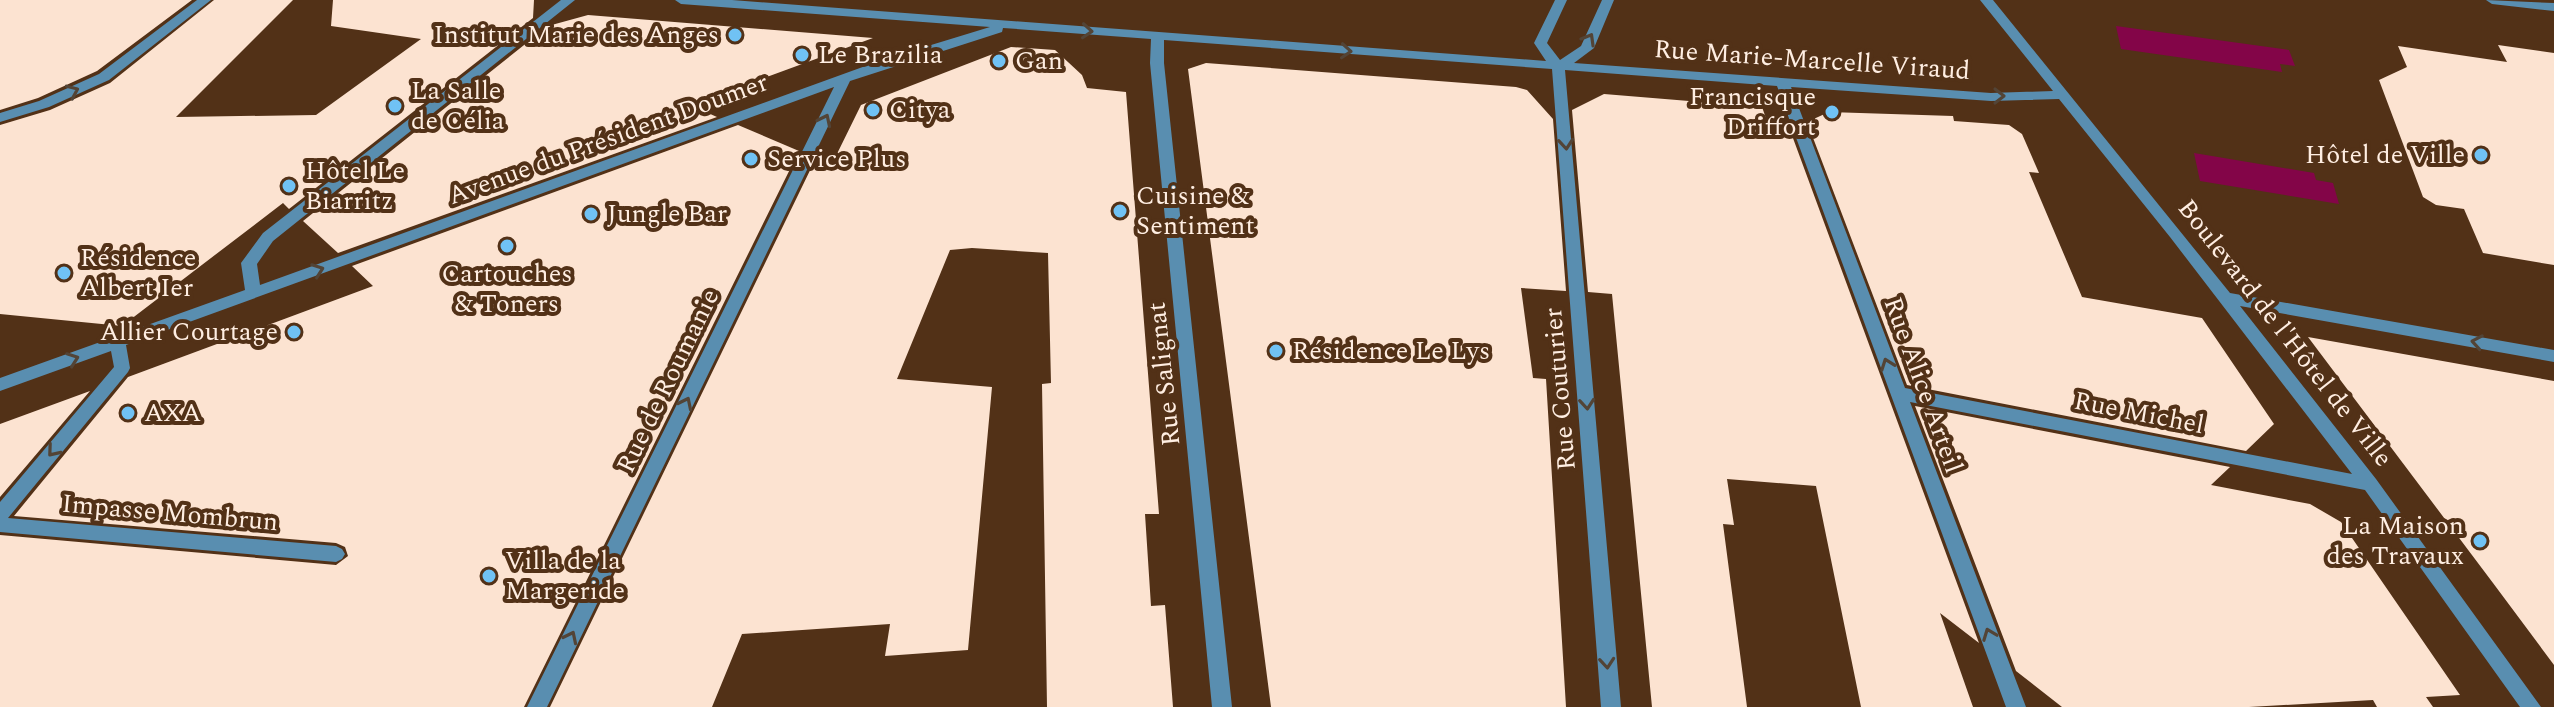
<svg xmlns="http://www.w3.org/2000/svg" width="2554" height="707" font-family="Spectral,serif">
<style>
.green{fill:#830548}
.building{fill:#fce3d1}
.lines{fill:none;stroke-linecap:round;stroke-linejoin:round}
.street{fill:#598eb0;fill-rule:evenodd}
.oneway{stroke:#534436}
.poi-dot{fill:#70c2f4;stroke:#523117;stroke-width:3}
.labels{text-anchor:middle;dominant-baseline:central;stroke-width:8;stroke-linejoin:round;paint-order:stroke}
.poi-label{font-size:26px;fill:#ffeee2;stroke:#523117;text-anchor:start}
.street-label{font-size:26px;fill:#ffeee2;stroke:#523117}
</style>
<rect width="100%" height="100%" fill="#523117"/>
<!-- green -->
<path class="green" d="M2116 26 2289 50 2295 66 2280 64 2282 72 2121 49Z
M2194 153 2314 173 2316 180 2333 183 2339 204 2200 181Z"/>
<!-- building -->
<path class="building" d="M0 0H192L97 71 38 98 0 110Z
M214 0H293L176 117 316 115 421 39 331 26 333 0H534L533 18 289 209 283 203 122 326 0 314V125L50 110 110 83Z
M588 15 873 38 690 105 717 117 338 253 303 221 548 26Z
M2498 45 2554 53V265L2483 253 2464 209 2436 205 2423 197 2379 80 2407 67 2398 46 2507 62Z
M1011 47 1055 50 1082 75 1087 88 1126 92 1159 514H1145L1151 606 1165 605 1173 707H1047L1042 384 1051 383 1048 253 972 248 950 250 897 379 992 387 968 650 885 656 890 624 742 634 712 707H550L816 158 832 164 861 105Z
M1206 63 1516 87 1527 90 1553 119 1566 291 1521 288 1533 378 1546 379 1566 707H1271L1188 69Z
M1604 94 1762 107 1773 138 1790 130 1979 643 1940 613 1973 707H1861L1816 486 1727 479 1734 525 1723 524 1747 707H1652L1612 294 1588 292 1572 110Z
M1829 112 1953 116 1954 121 2009 125 2022 134 2039 173 2029 172 2082 297 2202 318 2274 424 2246 451 1907 385 1807 122Z
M738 125 799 151 524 707H0V535L336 565 348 556 345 547 336 543 14 516 128 377 373 286 352 266Z
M2308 337 2554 381V665L2493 583Z
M90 391 0 497V424Z
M1915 406 2230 467 2211 485 2310 504 2341 522 2460 695 2426 697 2433 707H2377L2373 700 2249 707H2062L2016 671Z"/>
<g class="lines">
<!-- street -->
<path class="street" d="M197 0H211L109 80 49 107 0 122V113L39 101 99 74Z
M561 0H575L273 241 257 264 260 285 882 60 990 27 681 4 675 0H732L1546 61 1534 43 1555 0H1567L1547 43 1560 60 1581 46 1602 0H1614L1594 48 1574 63 1991 93 2053 91 1980 0H1993L2230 293 2554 350V362L2240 306 2376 479 2541 707H2520L2365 490 1910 402 2026 707H2006L1777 86 1565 70 1621 707H1601L1552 69 1164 40V63L1232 707H1212L1150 63 1151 39 1003 28 1002 32 850 81 547 707H527L834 87 126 345 130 368 128 372 8 518 336 546 342 549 345 554 342 559 336 562 0 532V502L114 367 111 351 0 391V378L245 290 241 263 263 233ZM1791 87 1991 101 2059 99 2170 237 2352 474 1905 388Z
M2486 0 2554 3V11L2492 4Z"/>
</g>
<!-- one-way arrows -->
<defs><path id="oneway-chevron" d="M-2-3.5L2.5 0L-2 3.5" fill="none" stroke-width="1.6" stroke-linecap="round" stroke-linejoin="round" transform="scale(2)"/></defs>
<g class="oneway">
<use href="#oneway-chevron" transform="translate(1087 31) rotate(4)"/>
<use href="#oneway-chevron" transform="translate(1589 39) rotate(-60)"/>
<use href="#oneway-chevron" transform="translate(1346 51) rotate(4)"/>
<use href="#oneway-chevron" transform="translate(73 91) rotate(-24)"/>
<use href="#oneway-chevron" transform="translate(1999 96)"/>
<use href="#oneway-chevron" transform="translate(825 120) rotate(-64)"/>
<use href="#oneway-chevron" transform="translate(1566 144) rotate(85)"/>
<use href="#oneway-chevron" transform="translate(318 270) rotate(-20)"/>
<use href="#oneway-chevron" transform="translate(2477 342) rotate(-170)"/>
<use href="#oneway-chevron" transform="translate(73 359) rotate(-20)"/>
<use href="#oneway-chevron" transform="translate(1887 364) rotate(-110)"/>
<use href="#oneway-chevron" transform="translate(686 403) rotate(-64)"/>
<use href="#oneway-chevron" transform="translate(1587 404) rotate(85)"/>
<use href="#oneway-chevron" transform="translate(53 451) rotate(130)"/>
<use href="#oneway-chevron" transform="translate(1989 634) rotate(-111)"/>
<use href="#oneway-chevron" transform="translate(571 637) rotate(-64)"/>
<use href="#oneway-chevron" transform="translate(1607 663) rotate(85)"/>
</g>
<!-- markers -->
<g class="poi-dot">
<circle cx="735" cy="35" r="8"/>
<circle cx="802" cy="55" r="8"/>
<circle cx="999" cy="61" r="8"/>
<circle cx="395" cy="106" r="8"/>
<circle cx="873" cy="110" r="8"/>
<circle cx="1832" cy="112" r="8"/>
<circle cx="2481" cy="155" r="8"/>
<circle cx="751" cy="159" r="8"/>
<circle cx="289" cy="186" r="8"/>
<circle cx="1120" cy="211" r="8"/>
<circle cx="591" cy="214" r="8"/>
<circle cx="507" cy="246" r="8"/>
<circle cx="64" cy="273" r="8"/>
<circle cx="294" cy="332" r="8"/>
<circle cx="1276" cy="351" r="8"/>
<circle cx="128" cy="413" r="8"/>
<circle cx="2480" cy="541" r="8"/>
<circle cx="489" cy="576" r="8"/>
</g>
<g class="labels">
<!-- poi labels -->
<g class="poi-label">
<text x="719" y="35" text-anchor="end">Institut Marie des Anges</text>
<text x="818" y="55">Le Brazilia</text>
<text x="1015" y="61">Gan</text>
<text x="411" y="91">La Salle<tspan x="411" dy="30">de Célia</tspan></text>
<text x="1816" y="97" text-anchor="end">Francisque<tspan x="1816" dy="30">Driffort</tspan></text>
<text x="889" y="110">Citya</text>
<text x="2465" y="155" text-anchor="end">Hôtel de Ville</text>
<text x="767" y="159">Service Plus</text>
<text x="305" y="171">Hôtel Le<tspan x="305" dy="30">Biarritz</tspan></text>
<text x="1136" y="196">Cuisine &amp;<tspan x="1136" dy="30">Sentiment</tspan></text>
<text x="607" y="214">Jungle Bar</text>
<text x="80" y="258">Résidence<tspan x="80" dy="30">Albert Ier</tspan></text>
<text x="507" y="274" text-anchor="middle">Cartouches<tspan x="507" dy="30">&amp; Toners</tspan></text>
<text x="278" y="332" text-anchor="end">Allier Courtage</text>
<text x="1292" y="351">Résidence Le Lys</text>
<text x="144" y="413">AXA</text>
<text x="2464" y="526" text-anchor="end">La Maison<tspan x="2464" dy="30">des Travaux</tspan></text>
<text x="505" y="561">Villa de la<tspan x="505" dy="30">Margeride</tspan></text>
</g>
<!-- street labels -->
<g class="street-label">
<text transform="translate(1812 60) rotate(4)">Rue Marie-Marcelle Viraud</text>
<text transform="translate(608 139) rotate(-20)">Avenue du Président Doumer</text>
<text transform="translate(2285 333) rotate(52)">Boulevard de l'Hôtel de Ville</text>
<text transform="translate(1164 374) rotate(-96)">Rue Salignat</text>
<text transform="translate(668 381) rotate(-64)">Rue de Roumanie</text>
<text transform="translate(1923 385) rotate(70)">Rue Alice Arteil</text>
<text transform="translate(1560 389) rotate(-95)">Rue Couturier</text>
<text transform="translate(2139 413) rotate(11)">Rue Michel</text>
<text transform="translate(170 513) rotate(5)">Impasse Mombrun</text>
</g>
</g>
</svg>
